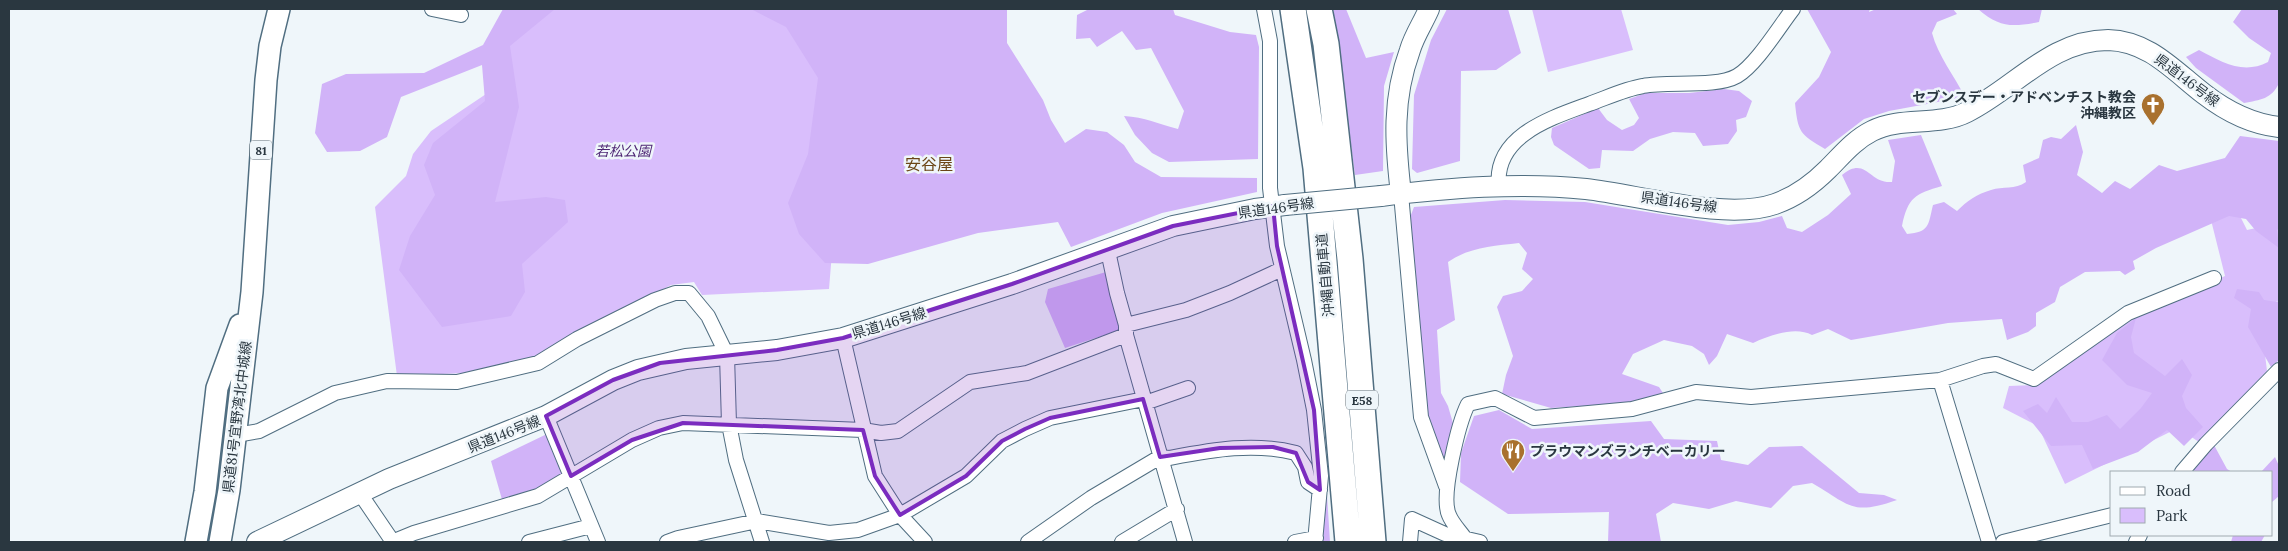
<svg xmlns="http://www.w3.org/2000/svg" width="2288" height="551" font-family="Lora,'Noto Sans JP',serif">
<style>
.green{fill:#d9befc}
.forest{fill:#d1b3f8}
.lines{fill:none;stroke-linecap:round;stroke-linejoin:round}
.street-casing{stroke:#506e81;stroke-width:16}
.secondary-casing{stroke:#506e81;stroke-width:22}
.primary-casing{stroke:#506e81;stroke-width:24}
.highway-casing{stroke:#506e81;stroke-width:28}
.street{stroke:#fff;stroke-width:14}
.secondary{stroke:#fff;stroke-width:20}
.primary{stroke:#fff;stroke-width:21}
.highway{stroke:#fff;stroke-width:25}
.secondary-bridge-casing{stroke:#506e81;stroke-width:22;stroke-linecap:butt}
.secondary-bridge{stroke:#fff;stroke-width:20}
.marked{fill:#7b2cbf;fill-opacity:0.2;stroke:#7b2cbf;stroke-width:4;stroke-linejoin:round}
.labels{text-anchor:middle;dominant-baseline:central;stroke-width:5;stroke-linejoin:round;paint-order:stroke}
.shield{fill:#eff6fa;stroke:#657078;stroke-width:1}
.shield-label{font-size:12px;font-weight:bold;fill:#2a3740}
.street-label{font-size:14px;fill:#2a3740;stroke:#eff6fa}
.poi-label{font-size:14px;font-weight:bold;fill:#2a3740;stroke:#eff6fa;text-anchor:end}
.park-label{font-size:14px;font-style:italic;fill:#4e2674;stroke:#eff6fa}
.quarter-label{font-size:16px;fill:#6b4516;stroke:#eff6fa}
</style>
<rect width="100%" height="100%" fill="#eff6fa"/>
<!-- green -->
<path class="green" d="M541 9H852L829 289 702 295 694 282 671 285 572 338 554 356 465 373 397 376 375 207 406 176 413 154 431 131 495 88 500 42Z
M1532 9H1621L1633 50 1548 72Z
M2238 212 2247 230 2279 223V300L2260 313 2267 371 2199 442 2178 428 2065 484 2038 426 2003 408 2009 386 2034 385 2139 315 2225 276 2211 220Z"/>
<!-- forest -->
<path class="forest" d="M503 9H555L510 46 519 107 495 202 546 197 565 200 568 222 522 264 525 292 511 316 442 327 399 270 410 236 435 195 424 165 433 143 485 101 482 65 401 97 387 137 360 151 327 152 315 133 322 84 346 74 424 73 483 45Z
M751 9H1007V43L1043 100 1051 120 1065 143 1086 129 1107 132 1124 145 1135 162 1161 177 1257 178V192L1162 213 1071 247 1058 222 978 233 868 264 825 263 799 234 788 203 808 154 818 78 786 27Z
M1089 9H1173L1175 15 1230 32 1256 35 1259 47 1258 159 1169 162 1152 153 1135 135 1124 116C1145 117 1158 124 1178 129L1184 111 1151 48 1136 50 1122 31 1097 47 1090 38 1076 39 1077 15Z
M1333 9H1346L1366 58 1394 52 1384 86 1383 171 1355 175Z
M1447 9H1508L1521 53 1496 70 1461 71 1460 161 1417 173 1412 169 1414 95 1431 40Z
M1807 9H1870L1869 12 1876 9H1953L1957 14 1937 22 1932 33C1938 56 1954 75 1965 97L1889 111 1864 119 1825 149C1800 134 1798 133 1795 103L1819 77 1831 52Z
M1978 9H2042L2039 22C2012 27 2000 28 1978 9Z
M2242 9H2279V83C2272 99 2260 100 2244 103L2196 68 2186 57 2199 50C2222 62 2243 75 2268 62L2271 53 2249 38 2233 22Z
M1724 89 1739 91 1752 101 1746 117 1736 120 1737 131 1728 144 1703 146 1695 133 1673 132 1650 139 1633 151 1602 150 1600 168 1589 169 1554 145 1551 137 1552 128 1598 108 1607 120 1622 130 1634 125 1639 118 1629 99 1646 93H1689Z
M2076 125 2083 152 2077 175 2102 193 2115 181 2130 189 2159 165 2177 171 2225 158 2240 136 2279 141V228L2277 230 2279 248 2256 231 2246 219 2229 216 2156 248 2133 261 2135 269 2125 275 2120 271 2085 272 2060 287 2055 302 2036 313V326L2028 332 2007 340 2002 319 1948 323 1851 340 1828 329 1812 335C1796 326 1769 335 1753 343L1727 334 1717 356 1709 365 1704 354 1692 346 1664 340 1633 354 1622 374 1659 387 1663 393 1632 403 1551 408 1502 394 1506 375 1513 356 1497 307 1503 296 1522 291 1533 279 1522 269 1527 253 1519 243C1493 246 1470 247 1448 262L1455 320 1437 330 1441 393 1448 406 1455 430 1448 458 1440 456 1425 416 1409 220 1414 207 1505 200 1585 202 1728 225 1759 222 1782 216 1787 228 1802 232 1828 215 1851 194 1842 175C1866 155 1869 184 1892 182L1895 161 1888 140 1921 135 1942 186C1915 194 1908 197 1902 226L1907 234C1930 232 1928 225 1933 205L1944 202 1957 211C1967 201 1977 194 1991 190 2003 186 2015 190 2026 182L2023 165 2039 158 2043 140 2051 137 2061 139Z
M1106 272 1120 330 1065 348 1045 302 1048 289Z
M2237 289 2259 292 2264 300 2277 302 2279 300V360L2271 367 2248 327 2251 309 2234 298Z
M2136 318 2131 337 2134 353 2165 376 2182 359 2192 375 2182 396 2186 408 2203 427 2184 446 2167 430 2138 452 2093 469 2082 445 2051 446 2023 411 2038 404 2047 413 2056 397 2072 422H2088L2107 415 2120 429 2141 408 2152 393 2127 385 2102 360 2117 333Z
M1499 410 1532 429 1651 421 1664 439 1717 441 1721 460 1748 465 1769 447 1802 446 1859 493 1884 495 1897 500C1851 516 1850 505 1812 483L1793 486 1771 508 1736 501 1709 509 1673 503 1656 514 1661 542H1608L1609 512 1508 514 1460 482 1461 453 1474 416Z
M549 433 568 475 537 494 503 503 491 461Z
M2214 445 2227 469 2232 472H2195L2193 469Z
M2275 457 2279 466V496L2272 502V472H2261Z
M1327 495 1330 542H1321Z
M2233 535H2265L2261 542H2231Z"/>
<g class="lines">
<!-- street casing -->
<g class="street-casing">
<path id="street" d="M432 9 461 15
M1264 9 1270 41V188L1277 246 1304 360 1314 410 1321 476 1315 542
M1499 187C1493 136 1551 118 1589 104 1606 98 1625 89 1643 86 1668 81 1716 88 1737 76 1756 65 1779 27 1793 9
M1401 194 1421 417 1446 486
M1108 251 1117 293 1126 325
M843 338 875 476 900 515 925 542
M1940 380 1989 542
M1145 403 1188 388
M546 416 598 542
M236 435 259 431 335 393 387 381 457 382 538 363 577 339 655 300 675 293H689L708 316 727 355 729 424 736 460 762 542
M2182 472 2206 444 2279 370
M359 492 393 542
M1464 537C1459 530 1452 523 1449 515 1440 496 1459 422 1468 404L1495 398 1534 418 1632 409 1696 392 1751 397 1940 380 1983 366 1996 364 2034 379 2128 313 2214 278
M392 542 414 533 538 496 632 440 659 428 683 423 863 430 881 433 898 431 970 382 1027 373 1126 335
M529 542 591 526
M667 542 678 538 757 521 829 533 858 530 900 515 966 476 1002 441 1025 429 1050 418 1144 399
M1028 542 1091 498 1160 457 1169 458C1212 450 1253 442 1296 453L1305 467 1308 482 1320 490
M1122 542 1177 509
M1185 542 1126 335V325L1186 310 1230 293 1282 269
M1295 542 1316 538
M1410 542 1412 519 1445 534 1480 542
M2003 542 2112 515
M2136 542 2140 535"/>
</g>
<!-- secondary casing -->
<g class="secondary-casing">
<path id="secondary" d="M1401 194C1395 143 1392 99 1410 50 1414 36 1423 23 1429 9
M1381 196C1449 188 1518 182 1586 189 1639 195 1727 221 1775 204 1795 197 1813 184 1828 169 1842 155 1854 140 1872 131 1901 116 1938 127 1967 112 2015 88 2051 40 2108 40 2149 41 2174 71 2204 94 2226 111 2252 124 2279 127
M257 542 389 479 546 416 613 380 638 370 686 359 777 350 843 338 1012 284 1173 226 1255 209 1285 205"/>
</g>
<!-- primary casing -->
<g class="primary-casing">
<path id="primary" d="M196 542 205 492 217 388 240 325
M220 542 229 490 252 292 266 80 270 46 279 9"/>
</g>
<!-- highway casing -->
<g class="highway-casing">
<path id="highway" d="M1293 9 1316 168 1348 542
M1319 9 1326 44 1350 259 1373 542"/>
</g>
<!-- street -->
<use href="#street" class="street"/>
<!-- secondary -->
<use href="#secondary" class="secondary"/>
<!-- primary -->
<use href="#primary" class="primary"/>
<!-- highway -->
<use href="#highway" class="highway"/>
<!-- secondary-bridge casing -->
<g class="secondary-bridge-casing">
<path id="secondary-bridge" d="M1285 205 1381 196"/>
</g>
<!-- secondary-bridge -->
<use href="#secondary-bridge" class="secondary-bridge"/>
</g>
<!-- marked area -->
<path class="marked" d="M1273 206 1277 246 1314 410 1320 490 1308 482 1296 453 1273 447 1220 448 1160 457 1143 399 1050 418 1025 429 1002 441 966 476 900 515 875 476 863 430 683 423 632 440 571 476 546 416 613 380 660 363 777 350 843 338 1012 284 1173 226Z"/>
<!-- icons -->
<defs>
<g id="church-pin" transform="scale(1.25)"><path d="M0 17L-7.5 6A9.5 9.5 0 1 1 7.5 6Z" fill="#a9712e" stroke="#eff6fa"/><path d="M-1.2-6h2.4v3.5h3.3v2.4h-3.3V6h-2.4V-.1h-3.3v-2.4h3.3Z" fill="#fff"/></g>
<g id="restaurant-pin" transform="scale(1.25)"><path d="M0 17L-7.5 6A9.5 9.5 0 1 1 7.5 6Z" fill="#a9712e" stroke="#eff6fa"/><path d="M-5-6h1v4h1v-4h1v4h1v-4h1v5L-1.5 .5V6h-2V.5L-5-1ZM5-6V6H3V1.5H1.5Q1.5-4 5-6Z" fill="#fff"/></g>
</defs>
<g fill-rule="evenodd">
<use href="#church-pin" x="2153" y="105"/>
<use href="#restaurant-pin" x="1513" y="451"/>
</g>
<g class="labels">
<!-- shield labels -->
<g class="shield">
<rect x="250" y="140.5" width="22" height="19" rx="4"/>
<rect x="1346" y="390.5" width="32" height="19" rx="4"/>
</g>
<g class="shield-label">
<text x="261" y="150">81</text>
<text x="1362" y="400">E58</text>
</g>
<!-- street labels -->
<g class="street-label">
<text transform="translate(2187 80) rotate(37)">県道146号線</text>
<text transform="translate(1679 202) rotate(8)">県道146号線</text>
<text transform="translate(1276 208) rotate(-8)">県道146号線</text>
<text transform="translate(1325 275) rotate(-95)">沖縄自動車道</text>
<text transform="translate(889 323) rotate(-17)">県道146号線</text>
<text transform="translate(237 417) rotate(-83)">県道81号宜野湾北中城線</text>
<text transform="translate(504 434) rotate(-22)">県道146号線</text>
</g>
<!-- poi labels -->
<g class="poi-label">
<text x="2136" y="97">セブンスデー・アドベンチスト教会<tspan x="2136" dy="16">沖縄教区</tspan></text>
<text x="1530" y="451" text-anchor="start">プラウマンズランチベーカリー</text>
</g>
<!-- park labels -->
<g class="park-label">
<text x="623" y="151">若松公園</text>
</g>
<!-- quarter labels -->
<g class="quarter-label">
<text x="929" y="164">安谷屋</text>
</g>
</g>
<!-- border -->
<rect width="2288" height="551" fill="none" stroke="#2a3740" stroke-width="20"/>
<!-- legend -->
<rect x="2110" y="471" width="162" height="65" fill="#eff6fa" stroke="#a0aab0"/>
<rect x="2120" y="487" width="25" height="8" fill="#ffffff" stroke="#a0aab0"/>
<text x="2156" y="496" font-size="15" fill="#2a3740">Road</text>
<rect x="2120" y="508" width="25" height="15" fill="#d9befc" stroke="#a0aab0"/>
<text x="2156" y="521" font-size="15" fill="#2a3740">Park</text>
</svg>
